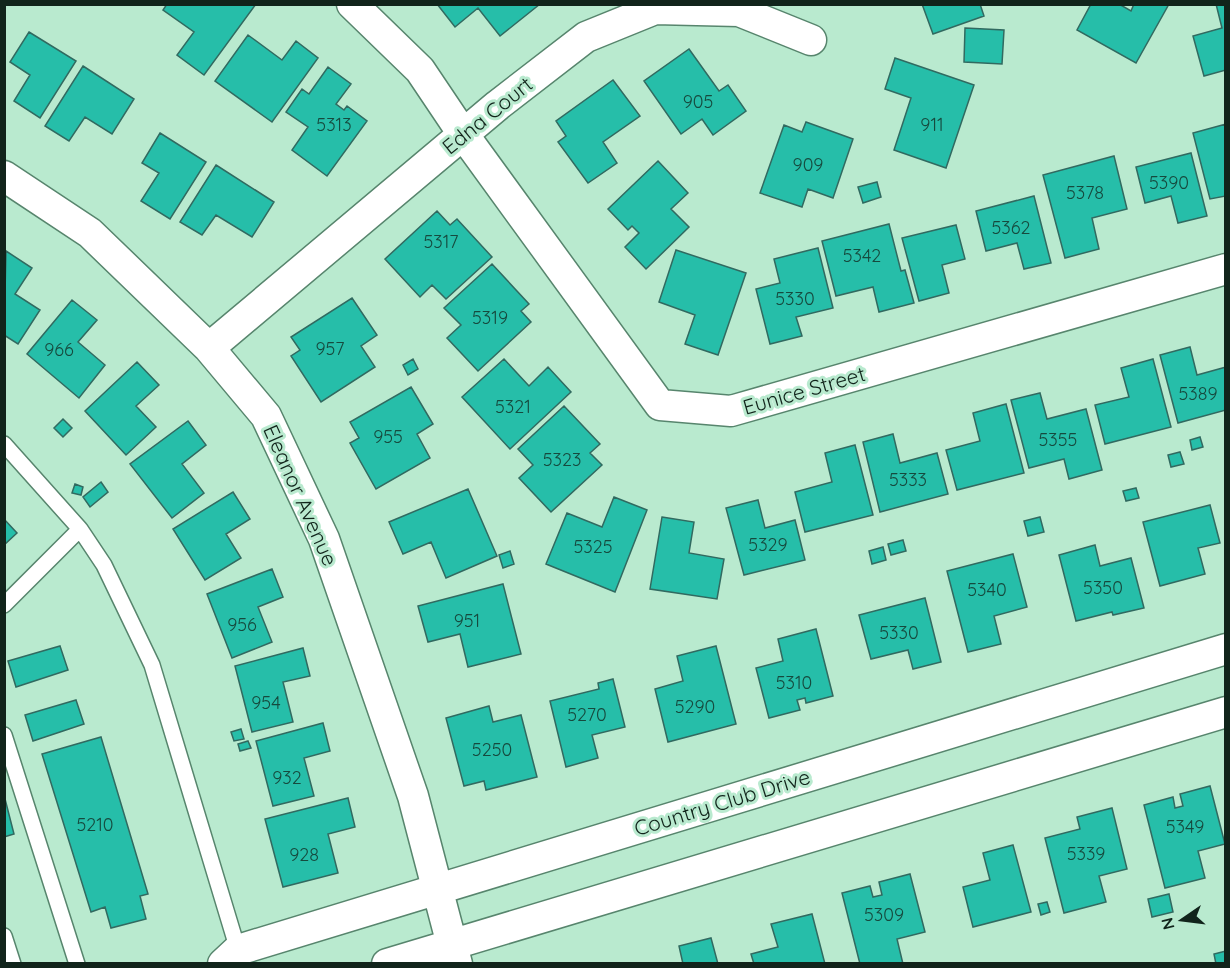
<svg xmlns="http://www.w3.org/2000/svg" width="1230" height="968" font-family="Quicksand,sans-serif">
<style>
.building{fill:#26bea9;stroke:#316a60;stroke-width:1.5}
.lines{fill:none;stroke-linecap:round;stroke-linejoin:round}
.service-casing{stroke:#57856d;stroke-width:18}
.minor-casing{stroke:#57856d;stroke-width:33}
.service{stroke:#fff;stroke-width:15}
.minor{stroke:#fff;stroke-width:30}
.labels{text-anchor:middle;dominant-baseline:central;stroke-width:6;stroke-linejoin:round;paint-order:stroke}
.number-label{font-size:18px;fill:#164a3e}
.street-label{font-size:21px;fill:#11241b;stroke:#b9eacf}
</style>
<rect width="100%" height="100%" fill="#b9eacf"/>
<!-- building -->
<path class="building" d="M167 4H256L204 75 177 55 194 32 163 10Z
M437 4H540L500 36 478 8 455 27Z
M922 4H980L984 16 933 34Z
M1091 4H1119L1131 11 1134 4H1169L1136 63 1077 30Z
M1216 4H1226V70L1204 76 1193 36 1222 28Z
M965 28 1004 30 1002 64 964 62Z
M29 32 76 61 40 118 14 101 30 75 10 62Z
M248 35 282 60 296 41 318 58 272 122 215 81Z
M689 49 719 91 728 85 746 111 713 135 702 119 681 134 644 81Z
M895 58 974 85 946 168 894 150 911 98 885 89Z
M83 66 134 99 112 134 85 117 69 141 45 126Z
M328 67 351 84 336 104 344 110 347 106 367 121 327 176 292 150 308 127 286 112 302 89 309 94Z
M613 80 640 116 603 142 617 163 588 183 558 142 566 136 556 121Z
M806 122 853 139 833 198 808 189 802 207 760 193 784 125 802 132Z
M1226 124V196L1210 199 1193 133Z
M160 133 206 162 170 219 141 201 159 173 142 163Z
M1191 153 1207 216 1178 223 1171 196 1145 203 1136 167Z
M1114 156 1127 209 1092 218 1099 249 1065 258 1043 175Z
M658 161 688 193 671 209 689 227 646 269 625 247 639 233 632 226 628 230 608 209Z
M216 165 274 202 252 237 216 215 202 235 180 222Z
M877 182 881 197 863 203 858 187Z
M1034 196 1051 263 1024 269 1017 243 986 251 976 211Z
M437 211 450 225 457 219 492 257 446 299 432 285 420 297 385 259Z
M889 224 901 271 905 270 914 303 879 312 873 287 836 296 822 241Z
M956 225 965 259 942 265 949 293 919 301 902 238Z
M818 248 833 308 796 317 802 336 770 344 756 289 780 283 774 259Z
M676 250 746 273 718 355 685 344 695 315 659 302Z
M6 251 32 268 15 294 40 310 18 344 4 335Z
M492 264 529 304 521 311 531 322 478 371 447 338 461 325 444 308Z
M352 298 377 335 361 346 375 367 321 402 291 356 300 350 291 337Z
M72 300 97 320 78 342 105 365 79 398 27 354Z
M1190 347 1197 375 1226 367V410L1178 423 1160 355Z
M413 359 418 369 408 375 403 365Z
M504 359 529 386 548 367 571 392 510 449 462 397Z
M1153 359 1171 427 1105 444 1095 405 1129 397 1121 368Z
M137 362 159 385 136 406 156 427 126 455 85 411Z
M411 387 433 424 417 434 430 458 376 489 350 443 359 438 350 422Z
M1040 393 1047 419 1086 409 1102 470 1069 479 1064 459 1029 468 1011 400Z
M1006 404 1024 473 957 490 946 450 980 441 973 413Z
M564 406 600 444 590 453 602 465 551 512 519 478 533 465 518 449Z
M63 419 72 428 63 437 54 428Z
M188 421 206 445 182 464 204 493 172 518 130 464Z
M893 434 900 463 937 453 948 494 880 512 863 442Z
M1200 437 1203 447 1192 450 1190 440Z
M855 445 873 515 805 532 795 492 832 482 825 453Z
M1180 452 1184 464 1171 467 1168 455Z
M101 482 108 492 90 507 83 497Z
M75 484 83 487 81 495 72 493Z
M1136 488 1139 498 1126 501 1123 491Z
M468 489 497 556 446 578 431 542 403 554 389 522Z
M233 492 250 519 226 534 241 558 205 580 173 529Z
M614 497 647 510 615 592 546 564 567 513 602 527Z
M758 500 765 528 795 520 805 560 744 575 726 508Z
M1210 505 1220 543 1198 548 1205 574 1160 586 1143 522Z
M662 517 694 522 689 553 724 559 717 599 650 589Z
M1040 517 1044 532 1028 536 1024 521Z
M4 519 17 533 4 545Z
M903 540 906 551 891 555 888 544Z
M1095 545 1100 566 1131 558 1144 608 1113 615 1112 612 1076 621 1059 555Z
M883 547 886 560 872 564 869 551Z
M510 551 514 564 503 568 499 555Z
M1013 554 1027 607 994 616 1001 644 968 652 947 571Z
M272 569 283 597 258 607 272 642 232 658 207 594Z
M503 584 521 654 468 667 460 634 428 642 418 606Z
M925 598 941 662 913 669 908 650 871 659 859 615Z
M816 629 833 696 806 703 805 698 797 700 800 710 769 718 756 668 783 661 778 639Z
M60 646 68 670 16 687 8 661Z
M716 646 736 724 668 742 655 689 683 681 677 656Z
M303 648 310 676 283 682 293 722 252 732 235 666Z
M613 679 625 727 592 735 598 758 566 767 550 701 599 689 598 683Z
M76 700 84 724 33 741 25 715Z
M489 706 493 722 521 715 537 777 486 790 484 781 464 786 446 718Z
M323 723 330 751 304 758 314 796 273 806 256 741Z
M241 729 244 739 234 741 231 732Z
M101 737 148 894 140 896 146 919 111 928 105 907 91 912 42 754Z
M248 741 251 748 240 751 238 744Z
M1210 786 1225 844 1198 851 1205 878 1165 888 1144 805 1173 797 1175 808 1183 806 1180 794Z
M4 795 14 834 4 837Z
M348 798 355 827 328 834 338 873 283 887 265 819Z
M1112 808 1127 869 1099 876 1106 902 1064 913 1045 838 1080 829 1077 817Z
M1013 845 1031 912 973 927 963 887 990 880 983 853Z
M910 874 925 932 897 939 903 964H860L842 893 870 886 873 897 882 895 879 882Z
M1169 894 1173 912 1152 917 1148 899Z
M1047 902 1050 912 1041 915 1038 904Z
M812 914 825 964H754L751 954 778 947 771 924Z
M711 938 718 964H683L679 946Z
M1226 951V964H1216L1214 954Z"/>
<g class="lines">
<!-- service casing -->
<g class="service-casing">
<path id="service" d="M4 444 80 529 4 605
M80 529 104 565 152 665 238 950
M4 735 77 964
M4 936 13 964"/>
</g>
<!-- minor casing -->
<g class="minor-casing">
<path id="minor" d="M352 4 420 70 463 134 660 405 731 411 1226 269
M4 176 90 233 209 348 266 416 324 539 413 796 457 964
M209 348 498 105 586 37 655 9 739 11 811 40
M223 964 238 950 1226 649
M387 964 1226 712"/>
</g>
<!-- service -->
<use href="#service" class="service"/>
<!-- minor -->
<use href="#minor" class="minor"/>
</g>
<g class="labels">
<!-- number labels -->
<g class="number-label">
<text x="698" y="101">905</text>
<text x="334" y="124">5313</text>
<text x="932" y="124">911</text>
<text x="808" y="164">909</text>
<text x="1169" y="182">5390</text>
<text x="1085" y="192">5378</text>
<text x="1011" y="227">5362</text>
<text x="441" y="241">5317</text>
<text x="862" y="255">5342</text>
<text x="795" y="298">5330</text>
<text x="490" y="317">5319</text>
<text x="330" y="348">957</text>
<text x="59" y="349">966</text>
<text x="1198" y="393">5389</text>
<text x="513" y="406">5321</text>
<text x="388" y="436">955</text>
<text x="1058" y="439">5355</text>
<text x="562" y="459">5323</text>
<text x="908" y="479">5333</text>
<text x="768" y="544">5329</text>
<text x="593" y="546">5325</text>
<text x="1103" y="587">5350</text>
<text x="987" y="589">5340</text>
<text x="467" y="620">951</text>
<text x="242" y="624">956</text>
<text x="899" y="632">5330</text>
<text x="794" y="682">5310</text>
<text x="266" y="702">954</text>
<text x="695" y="706">5290</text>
<text x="587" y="714">5270</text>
<text x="492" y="749">5250</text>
<text x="287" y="777">932</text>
<text x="95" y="824">5210</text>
<text x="1185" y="826">5349</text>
<text x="1086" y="853">5339</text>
<text x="304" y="854">928</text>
<text x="884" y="914">5309</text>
</g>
<!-- street labels -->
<g class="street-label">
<text transform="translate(487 115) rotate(-39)">Edna Court</text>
<text transform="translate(804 390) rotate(-16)">Eunice Street</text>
<text transform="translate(301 495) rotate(66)">Eleanor Avenue</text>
<text transform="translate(722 802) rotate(-17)">Country Club Drive</text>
</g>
</g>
<!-- border -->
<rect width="1230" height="968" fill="none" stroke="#11241b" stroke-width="12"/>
<!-- north arrow -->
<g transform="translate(1182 920) rotate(256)" stroke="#b9eacf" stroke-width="4.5" paint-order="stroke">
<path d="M0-4.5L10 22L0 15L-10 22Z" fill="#11241b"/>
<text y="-9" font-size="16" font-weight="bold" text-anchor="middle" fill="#11241b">N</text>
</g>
</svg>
